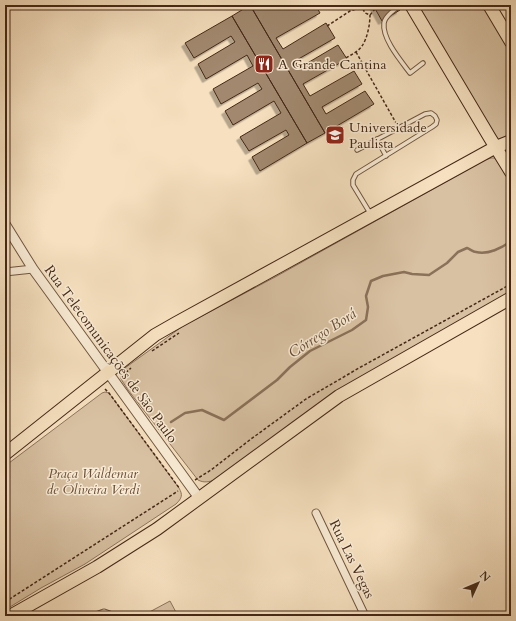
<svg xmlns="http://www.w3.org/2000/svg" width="516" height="621" font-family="Cardo,serif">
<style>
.green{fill:#d8c1a2;stroke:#8e745c}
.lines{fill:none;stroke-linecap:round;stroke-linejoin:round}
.stream{stroke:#8a7159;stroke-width:2.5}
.building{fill:#a1886e;stroke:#442816;filter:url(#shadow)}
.service-casing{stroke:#705640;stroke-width:5.5}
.minor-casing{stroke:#705640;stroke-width:9}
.tertiary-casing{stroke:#705640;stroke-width:11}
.primary-casing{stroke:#442816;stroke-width:14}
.path{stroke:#442816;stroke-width:1.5;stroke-dasharray:3 2;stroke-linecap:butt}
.service{stroke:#f9ebd5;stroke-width:3.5}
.minor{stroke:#f9ebd5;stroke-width:7}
.tertiary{stroke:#f9ebd5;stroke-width:9}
.primary{stroke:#f6e0bf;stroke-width:12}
.labels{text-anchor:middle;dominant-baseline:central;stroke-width:3;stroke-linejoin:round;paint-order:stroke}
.poi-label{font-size:14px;fill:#442816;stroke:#f9ebd5;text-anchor:start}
.street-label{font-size:14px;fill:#442816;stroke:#f9ebd5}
.park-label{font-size:14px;font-style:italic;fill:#694e39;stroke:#f9ebd5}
.water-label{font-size:15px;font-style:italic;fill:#674c38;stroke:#f9ebd5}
</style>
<defs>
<filter id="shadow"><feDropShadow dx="-3.5" dy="3.5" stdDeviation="0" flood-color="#0004"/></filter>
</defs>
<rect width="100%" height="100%" fill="#f6e0bf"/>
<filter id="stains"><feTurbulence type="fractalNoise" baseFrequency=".005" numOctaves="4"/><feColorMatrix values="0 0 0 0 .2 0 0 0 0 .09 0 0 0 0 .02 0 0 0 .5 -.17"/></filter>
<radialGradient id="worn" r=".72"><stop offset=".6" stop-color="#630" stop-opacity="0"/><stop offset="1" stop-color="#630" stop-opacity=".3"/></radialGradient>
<!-- green -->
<path class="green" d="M417 5H483L511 49V134L498 140Z
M491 158H497L511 177V293L215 480C208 482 204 483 198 480L128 390 121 379V373L125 368 183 326 277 276 485 160Z
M105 392 109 393 179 488C183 495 182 498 176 504L85 564 41 588 5 610V466L102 393Z
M170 601 178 616H142Z"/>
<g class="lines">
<!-- stream -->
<path class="stream" d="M171 422 185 413 202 410 224 420 277 380 290 367 310 351 352 330 366 320 368 307 366 296 371 281 383 276 404 272 412 274 429 275 447 263 458 252 467 248C470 249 473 252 476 252 488 255 502 248 511 241"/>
</g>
<!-- building -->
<path class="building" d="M250 5H317L316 6 320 13 276 38 283 49 326 23 335 38 295 61 299 68 338 45 347 59 303 84 310 96 354 71 362 84 322 107 326 114 365 91 374 104 325 133Z
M250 5 325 133 307 143 232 16Z
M373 5H397L400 10 382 21Z
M232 16 307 143 260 171 252 157 289 135 286 130 249 151 240 137 281 113 274 101 233 125 225 111 262 89 258 83 221 104 213 89 253 66 247 55 206 79 198 64 235 42 231 36 194 58 185 43Z"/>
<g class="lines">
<!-- service casing -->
<g class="service-casing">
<path id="service" d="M402 5C396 8 385 16 384 23 382 39 401 61 410 73L423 63
M377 139 386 156
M357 150 425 114 431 113 435 116 437 120 436 124 432 127 356 174 353 180V185L370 213"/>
</g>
<!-- minor casing -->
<g class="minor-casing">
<path id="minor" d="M5 272 33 269
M316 513 365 616
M96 616 104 613 112 616"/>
</g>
<!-- tertiary casing -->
<g class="tertiary-casing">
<path id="tertiary" d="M5 224 33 269 199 498"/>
</g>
<!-- primary casing -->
<g class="primary-casing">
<path id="primary" d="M411 5 490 138 511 172
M489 5 511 42
M5 454 155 335 176 323 496 147 511 141
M10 616 97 567 157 529 339 396 511 298"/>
</g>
<!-- path -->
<path class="path" d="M364 5 362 7 365 13 370 15 375 9
M327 26 350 11 362 7
M356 52 396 123
M346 58C352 54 358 52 362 46 367 39 370 25 370 15
M152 351 179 333
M122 376 131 368
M105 389 109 393 180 489
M195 480 211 470 251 439 306 399 359 368 511 284
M5 602 178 491"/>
<!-- service -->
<use href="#service" class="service"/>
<!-- minor -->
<use href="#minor" class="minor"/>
<!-- tertiary -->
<use href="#tertiary" class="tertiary"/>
<!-- primary -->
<use href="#primary" class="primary"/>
</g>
<!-- icons -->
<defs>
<g id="restaurant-square" transform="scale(1)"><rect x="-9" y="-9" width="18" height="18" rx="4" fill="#8f2418" stroke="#f9ebd5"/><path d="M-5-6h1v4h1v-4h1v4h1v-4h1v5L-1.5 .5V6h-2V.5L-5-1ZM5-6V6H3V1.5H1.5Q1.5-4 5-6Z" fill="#fff"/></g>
<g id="university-square" transform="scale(1)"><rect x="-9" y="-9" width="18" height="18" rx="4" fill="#8f2418" stroke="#f9ebd5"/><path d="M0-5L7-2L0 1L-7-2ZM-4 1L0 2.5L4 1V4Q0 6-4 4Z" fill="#fff"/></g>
</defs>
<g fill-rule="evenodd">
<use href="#restaurant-square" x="264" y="64"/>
<use href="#university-square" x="335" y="135"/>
</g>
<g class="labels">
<!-- poi labels -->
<g class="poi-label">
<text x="278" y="64">A Grande Cantina</text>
<text x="349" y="127">Universidade<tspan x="349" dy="16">Paulista</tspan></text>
</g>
<!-- street labels -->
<g class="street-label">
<text transform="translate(111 354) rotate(54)">Rua Telecomunicações de São Paulo</text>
<text transform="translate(352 559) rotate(64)">Rua Las Vegas</text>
</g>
<!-- park labels -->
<g class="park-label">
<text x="93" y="473">Praça Waldemar<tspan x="93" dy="16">de Oliveira Verdi</tspan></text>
</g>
<!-- water labels -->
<g class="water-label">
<text transform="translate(322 333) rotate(-33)">Córrego Borá</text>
</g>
</g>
<!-- margin -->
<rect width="516" height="621" fill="none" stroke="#f6e0bf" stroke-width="20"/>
<rect x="6" y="6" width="504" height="609" fill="none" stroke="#442816" stroke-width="2"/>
<rect x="10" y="10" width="496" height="601" fill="none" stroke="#442816"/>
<!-- north arrow -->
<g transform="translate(478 583) rotate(46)" stroke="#f9ebd5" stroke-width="3" paint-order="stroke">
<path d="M0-3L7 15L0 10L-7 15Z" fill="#442816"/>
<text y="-6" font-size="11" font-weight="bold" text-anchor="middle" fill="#442816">N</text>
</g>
<rect width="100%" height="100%" filter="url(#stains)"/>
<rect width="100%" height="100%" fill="url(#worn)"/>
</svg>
